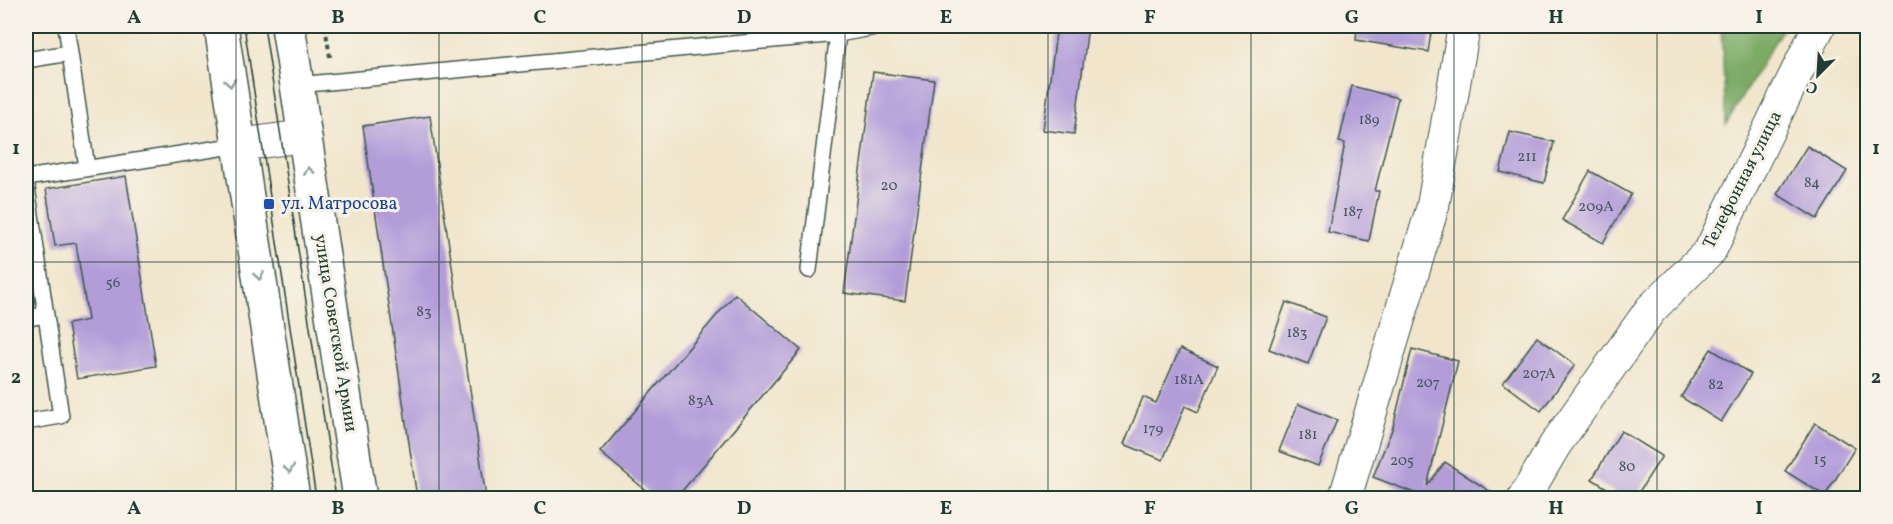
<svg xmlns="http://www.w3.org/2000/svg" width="1893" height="524" font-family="Vollkorn,serif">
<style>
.forest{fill:#7cab65;stroke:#4e744c;stroke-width:1.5}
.building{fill:#b29dd9}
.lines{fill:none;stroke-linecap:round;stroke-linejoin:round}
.lane-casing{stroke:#3e564b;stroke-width:18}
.street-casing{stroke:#3e564b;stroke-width:34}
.secondary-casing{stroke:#3e564b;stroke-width:36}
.path{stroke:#3e564b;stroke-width:4;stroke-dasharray:4.5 4.5;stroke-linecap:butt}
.lane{stroke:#fff;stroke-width:15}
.street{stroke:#fff;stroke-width:32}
.secondary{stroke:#fff;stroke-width:33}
.tram{stroke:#1f3d34;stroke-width:1.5}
.oneway{stroke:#8f9e9a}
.grid{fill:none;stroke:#1f3d34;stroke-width:1.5;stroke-opacity:0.55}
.transit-dot{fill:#1a4fb4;stroke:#f7f3e8;stroke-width:2}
.labels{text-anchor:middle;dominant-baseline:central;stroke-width:6;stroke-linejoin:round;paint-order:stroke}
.number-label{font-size:15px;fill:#44555d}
.street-label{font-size:18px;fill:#1f3d34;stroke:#f7f3e8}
.transit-label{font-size:18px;fill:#164399;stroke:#f7f3e8;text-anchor:start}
.neatline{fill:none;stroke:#1f3d34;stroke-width:2}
.grid-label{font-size:20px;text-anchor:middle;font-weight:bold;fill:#1f3d34}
</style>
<rect width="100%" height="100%" fill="#f7f3e8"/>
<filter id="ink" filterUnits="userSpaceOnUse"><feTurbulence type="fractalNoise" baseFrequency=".0167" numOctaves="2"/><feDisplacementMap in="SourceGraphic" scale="12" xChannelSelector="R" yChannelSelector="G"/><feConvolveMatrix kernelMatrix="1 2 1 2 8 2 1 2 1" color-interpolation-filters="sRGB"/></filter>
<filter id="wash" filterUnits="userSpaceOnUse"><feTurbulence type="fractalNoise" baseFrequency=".008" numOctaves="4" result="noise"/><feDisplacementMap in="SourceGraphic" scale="24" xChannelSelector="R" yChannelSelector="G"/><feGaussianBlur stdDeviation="1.35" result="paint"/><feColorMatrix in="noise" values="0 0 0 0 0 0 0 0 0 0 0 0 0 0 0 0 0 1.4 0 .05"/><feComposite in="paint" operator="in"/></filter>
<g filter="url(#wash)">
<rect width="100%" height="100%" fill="#f1e6cc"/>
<!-- forest -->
<path class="forest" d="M1721 26H1784L1726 124Z"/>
<g id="blocks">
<!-- building -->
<path class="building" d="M1057 26H1088L1074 134 1043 130Z
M1357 26H1432L1428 52 1356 40Z
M873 72 934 80 905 301 844 293Z
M1352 86 1398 98 1375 191H1379L1369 241 1328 232 1345 143 1339 142Z
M430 116 486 498H417L363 126Z
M1510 132 1554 142 1544 183 1500 172Z
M1807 146 1847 171 1817 219 1777 194Z
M1590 171 1631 194 1603 243 1562 220Z
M126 176 156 366 77 379 68 324 88 320 76 243 55 246 46 189Z
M735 294 801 350 676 498H655L600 452Z
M1286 302 1326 317 1308 364 1269 349Z
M1537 337 1575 365 1541 411 1503 383Z
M1180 349 1218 366 1198 412 1185 406 1163 460 1124 444 1143 397 1156 403Z
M1412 349 1458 361 1427 486 1445 462 1500 498H1418L1420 495 1373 477 1393 427Z
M1711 349 1751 374 1721 422 1681 397Z
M1298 404 1337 420 1318 466 1279 451Z
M1815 423 1855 448 1825 496 1785 471Z
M1621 431 1662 456 1635 498H1623L1592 479Z"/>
</g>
</g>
<g filter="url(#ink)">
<use href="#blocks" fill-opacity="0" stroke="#3e564b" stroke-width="1.5"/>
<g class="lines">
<!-- lane casing -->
<g class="lane-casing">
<path id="lane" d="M66 26 87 168
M26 60 70 53
M297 85 838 34 882 26
M26 178 239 145
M26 181 61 416 26 422
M809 270 838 34
M26 318 46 315"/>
</g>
<!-- street casing -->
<g class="street-casing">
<path id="street" d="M239 145 304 136
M1345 498 1433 206 1464 26
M1524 498 1555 445 1651 309 1710 251 1819 26"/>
</g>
<!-- secondary casing -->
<g class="secondary-casing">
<path id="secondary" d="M221 26 293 498
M288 26 360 498"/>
</g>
<!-- path -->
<path class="path" d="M325 26 330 57"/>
<!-- lane -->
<use href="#lane" class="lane"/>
<!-- street -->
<use href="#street" class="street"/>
<!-- secondary -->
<use href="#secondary" class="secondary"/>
<!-- tram -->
<path class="tram" d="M244 26 316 498
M264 26 336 498"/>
</g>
<!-- one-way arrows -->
<defs><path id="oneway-chevron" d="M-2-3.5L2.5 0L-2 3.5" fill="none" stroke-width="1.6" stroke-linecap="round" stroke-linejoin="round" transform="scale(1.5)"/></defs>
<g class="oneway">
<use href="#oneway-chevron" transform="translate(230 83) rotate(82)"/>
<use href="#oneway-chevron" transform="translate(309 171) rotate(-99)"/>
<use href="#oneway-chevron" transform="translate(259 276) rotate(81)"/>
<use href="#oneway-chevron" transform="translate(289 469) rotate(81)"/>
</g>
</g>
<!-- grid -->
<path class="grid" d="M236 26V498M439 26V498M642 26V498M845 26V498M1048 26V498M1251 26V498M1454 26V498M1657 26V498M26 262H1868"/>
<!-- markers -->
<rect class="transit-dot" x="263" y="198" width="12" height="12" rx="3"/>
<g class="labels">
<!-- number labels -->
<g class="number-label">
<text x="1369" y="120">189</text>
<text x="1527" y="157">211</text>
<text x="1812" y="183">84</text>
<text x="889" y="186">20</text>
<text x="1596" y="207">209А</text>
<text x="1353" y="212">187</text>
<text x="113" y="283">56</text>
<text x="424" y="312">83</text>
<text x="1297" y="333">183</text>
<text x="1539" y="374">207А</text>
<text x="1189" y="380">181А</text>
<text x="1428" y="383">207</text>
<text x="1716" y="385">82</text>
<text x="701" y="401">83А</text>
<text x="1153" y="429">179</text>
<text x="1308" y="435">181</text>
<text x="1820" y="460">15</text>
<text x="1402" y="461">205</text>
<text x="1627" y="467">80</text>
</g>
<!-- street labels -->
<g class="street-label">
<text transform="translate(1743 180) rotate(-63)">Телефонная улица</text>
<text transform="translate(335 333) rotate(81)">улица Советской Армии</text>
</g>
<!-- transit labels -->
<g class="transit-label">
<text x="281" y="204">ул. Матросова</text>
</g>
</g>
<!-- margin -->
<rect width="1893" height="524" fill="none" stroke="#f7f3e8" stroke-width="66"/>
<!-- north arrow -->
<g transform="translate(1818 75) rotate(204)" stroke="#f7f3e8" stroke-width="4.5" paint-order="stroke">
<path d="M0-4.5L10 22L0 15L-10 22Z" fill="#1f3d34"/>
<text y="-9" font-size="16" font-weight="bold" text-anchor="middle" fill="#1f3d34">С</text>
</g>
<rect x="33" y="33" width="1827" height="458" class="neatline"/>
<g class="grid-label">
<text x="134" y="23">A</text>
<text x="338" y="23">B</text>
<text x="540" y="23">C</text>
<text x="744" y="23">D</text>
<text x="946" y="23">E</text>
<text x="1150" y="23">F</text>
<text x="1352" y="23">G</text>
<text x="1556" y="23">H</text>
<text x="1759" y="23">I</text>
<text x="16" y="154">1</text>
<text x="1876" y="154">1</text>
<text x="16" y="383">2</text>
<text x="1876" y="383">2</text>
<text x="134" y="514">A</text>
<text x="338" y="514">B</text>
<text x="540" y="514">C</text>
<text x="744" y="514">D</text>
<text x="946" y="514">E</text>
<text x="1150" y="514">F</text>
<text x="1352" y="514">G</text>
<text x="1556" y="514">H</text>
<text x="1759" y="514">I</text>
</g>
</svg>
